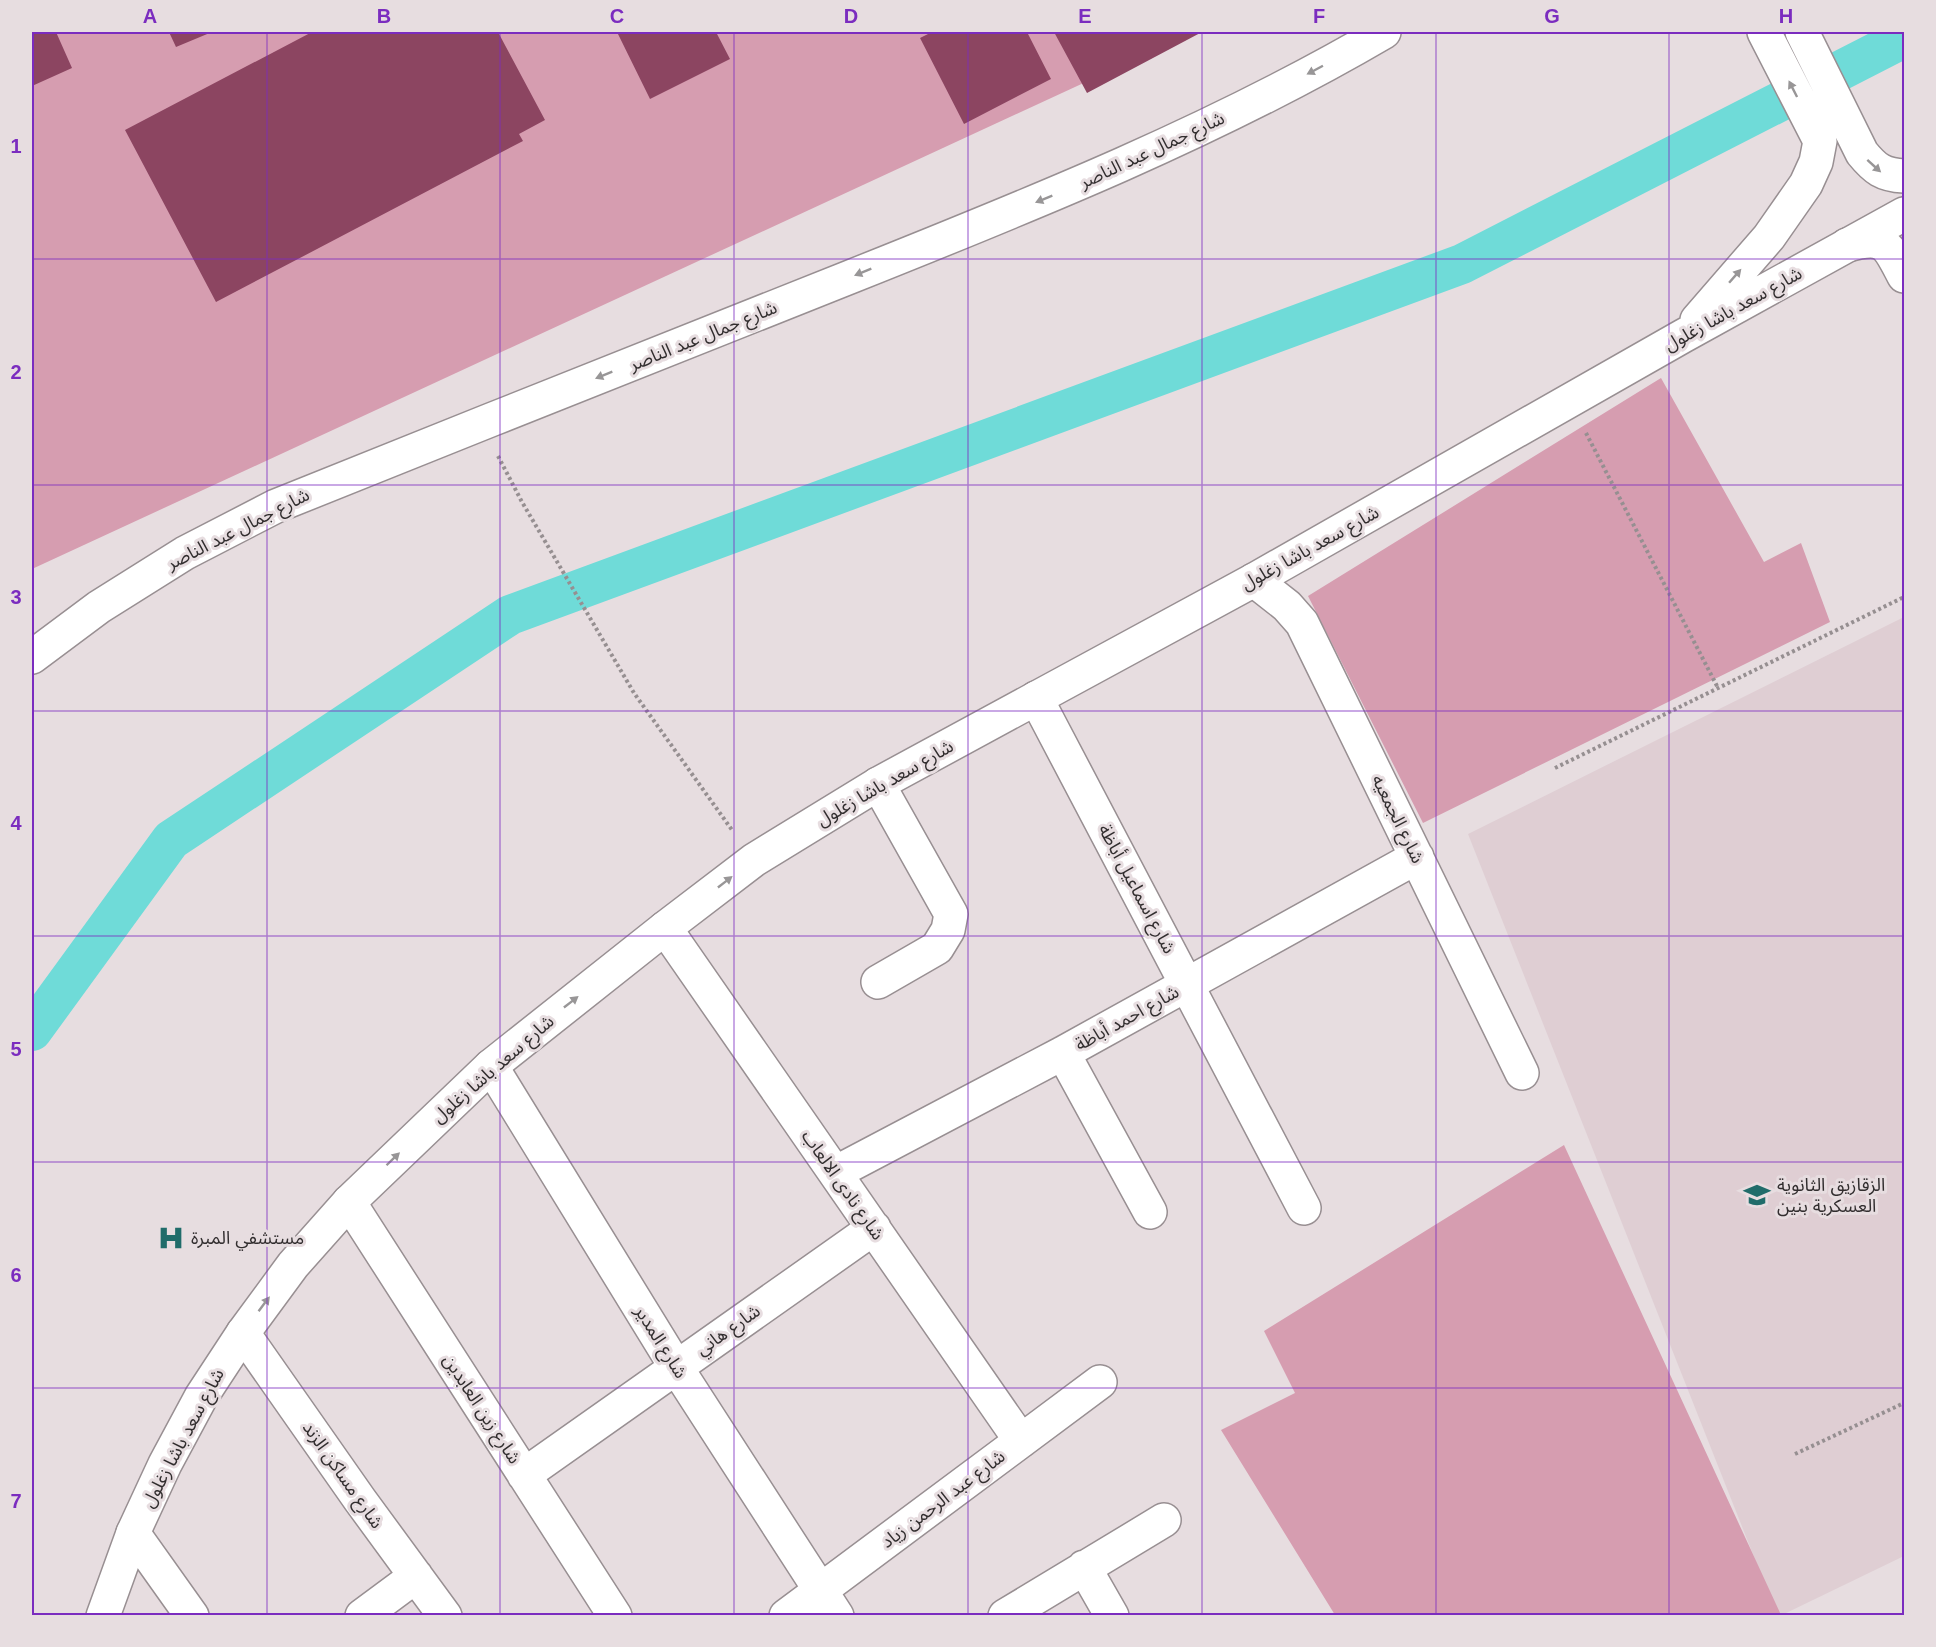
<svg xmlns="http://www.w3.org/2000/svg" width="1936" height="1647" font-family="Helvetica,'Noto Sans Arabic',sans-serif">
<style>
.built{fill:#dfced3}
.green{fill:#d69db0}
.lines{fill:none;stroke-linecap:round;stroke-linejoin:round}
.canal{stroke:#6fdbd8;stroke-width:40}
.building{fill:#8c4561}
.street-casing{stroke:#988f92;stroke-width:36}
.primary-casing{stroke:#988f92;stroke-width:36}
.highway-casing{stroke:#988f92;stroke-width:36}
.path{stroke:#968f91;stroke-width:4;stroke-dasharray:3 3;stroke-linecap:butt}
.street{stroke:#fff;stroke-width:33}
.primary{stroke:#fff;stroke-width:33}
.highway{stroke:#fff;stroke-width:33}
.oneway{fill:#989697}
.grid{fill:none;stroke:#7b2cbf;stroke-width:1.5;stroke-opacity:0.55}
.labels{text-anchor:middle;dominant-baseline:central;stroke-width:6;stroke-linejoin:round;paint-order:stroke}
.street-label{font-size:18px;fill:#322e2f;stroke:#e7dde0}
.poi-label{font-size:18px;fill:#322e2f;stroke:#e7dde0;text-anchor:start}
.neatline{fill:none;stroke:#7b2cbf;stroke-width:2}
.grid-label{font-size:20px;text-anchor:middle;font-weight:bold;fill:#7b2cbf}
</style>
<rect width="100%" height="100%" fill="#e7dde0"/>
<!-- built -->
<path class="built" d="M1904 617V1556L1782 1615H1777L1468 834Z"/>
<!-- green -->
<path class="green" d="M32 32H1194L32 569Z
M1661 378 1764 562 1801 543 1830 622 1423 823 1308 596Z
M1564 1145 1781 1615H1335L1221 1430 1295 1393 1264 1331Z"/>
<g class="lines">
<!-- canal -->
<path class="canal" d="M32 1031 171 840 510 615 1462 264 1904 38"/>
</g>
<!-- building -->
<path class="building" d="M32 32H56L72 68 32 86Z
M169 32H212L176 47Z
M312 32H498L545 120 519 134 523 141 216 302 125 130Z
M617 32H716L730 59 650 99Z
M932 32H1027L1051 79 964 124 920 38Z
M1054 32H1202L1087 93Z"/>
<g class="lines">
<!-- street casing -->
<g class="street-casing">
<path id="street" d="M1254 580 1287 606 1302 623 1522 1073
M1036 698 1304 1208
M878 784 951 914 948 930 937 948 878 982
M665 928 1021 1441
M1063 1053 1150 1212
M491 1066 676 1367 837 1616
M835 1173 1063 1053 1417 857
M349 1202 615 1616
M243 1333 360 1500 445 1616
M524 1475 874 1228
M133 1533 192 1616
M1084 1567 1112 1616
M362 1616 416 1576
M786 1616 1100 1382
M1005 1616 1164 1520"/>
</g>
<!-- primary casing -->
<g class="primary-casing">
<path id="primary" d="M1847 245C1886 235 1887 244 1904 276"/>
</g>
<!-- highway casing -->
<g class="highway-casing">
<path id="highway" d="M1802 32 1862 153C1875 169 1883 175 1904 176
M1697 320 1769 237 1806 184 1816 162 1820 141 1764 32
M32 657 99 607 185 553 276 506C467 429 659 353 850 277 1033 204 1215 131 1384 32
M103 1616 133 1533 165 1464 201 1397 243 1333 293 1265 349 1202 491 1066 665 928 754 860 878 784 1254 580 1683 336 1904 214"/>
</g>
<!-- path -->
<path class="path" d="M1586 433 1718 688
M498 456 522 502 634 693 732 830
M1555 768 1904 597
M1795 1454 1904 1403"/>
<!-- street -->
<use href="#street" class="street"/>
<!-- primary -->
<use href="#primary" class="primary"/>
<!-- highway -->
<use href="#highway" class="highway"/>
</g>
<!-- one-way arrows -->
<defs><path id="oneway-solid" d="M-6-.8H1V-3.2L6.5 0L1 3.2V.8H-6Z" transform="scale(1.5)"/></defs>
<g class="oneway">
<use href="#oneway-solid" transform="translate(1315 70) rotate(152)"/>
<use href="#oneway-solid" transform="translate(1793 89) rotate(-117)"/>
<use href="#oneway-solid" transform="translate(1874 166) rotate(42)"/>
<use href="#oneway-solid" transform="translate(1044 199) rotate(158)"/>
<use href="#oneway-solid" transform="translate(863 272) rotate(158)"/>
<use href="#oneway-solid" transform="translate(1735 276) rotate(-49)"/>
<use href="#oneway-solid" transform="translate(604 375) rotate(158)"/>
<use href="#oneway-solid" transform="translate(725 882) rotate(-38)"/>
<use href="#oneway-solid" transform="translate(571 1002) rotate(-38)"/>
<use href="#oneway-solid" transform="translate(393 1159) rotate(-44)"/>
<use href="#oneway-solid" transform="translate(264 1304) rotate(-53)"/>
</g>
<!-- grid -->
<path class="grid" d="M267 32V1616M500 32V1616M734 32V1616M968 32V1616M1202 32V1616M1436 32V1616M1669 32V1616M32 259H1904M32 485H1904M32 711H1904M32 936H1904M32 1162H1904M32 1388H1904"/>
<!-- icons -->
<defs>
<g id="school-bare" transform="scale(2.07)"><path d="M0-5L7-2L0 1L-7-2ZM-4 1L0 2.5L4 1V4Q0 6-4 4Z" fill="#206c6a" stroke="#e7dde0" stroke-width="2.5" paint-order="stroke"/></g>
<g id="hospital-bare" transform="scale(2.07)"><path d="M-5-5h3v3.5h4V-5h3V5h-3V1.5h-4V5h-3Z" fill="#206c6a" stroke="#e7dde0" stroke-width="2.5" paint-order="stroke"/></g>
</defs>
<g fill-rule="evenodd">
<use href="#school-bare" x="1757" y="1195"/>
<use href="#hospital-bare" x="171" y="1238"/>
</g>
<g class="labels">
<!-- street labels -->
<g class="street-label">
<text transform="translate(1152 150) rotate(-25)">شارع جمال عبد الناصر</text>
<text transform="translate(1733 309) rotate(-29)">شارع سعد باشا زغلول</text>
<text transform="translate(703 336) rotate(-22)">شارع جمال عبد الناصر</text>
<text transform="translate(238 529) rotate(-27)">شارع جمال عبد الناصر</text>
<text transform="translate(1310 548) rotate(-29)">شارع سعد باشا زغلول</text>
<text transform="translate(885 783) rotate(-30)">شارع سعد باشا زغلول</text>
<text transform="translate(1398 819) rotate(64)">شارع الجمعيه</text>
<text transform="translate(1137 889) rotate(62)">شارع اسماعيل أباظة</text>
<text transform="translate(1127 1018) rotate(-29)">شارع احمد أباظة</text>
<text transform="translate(493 1069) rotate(-41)">شارع سعد باشا زغلول</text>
<text transform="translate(843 1185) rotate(55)">شارع نادى الالعاب</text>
<text transform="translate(728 1330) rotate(-35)">شارع هاني</text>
<text transform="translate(661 1342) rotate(58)">شارع المدير</text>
<text transform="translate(482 1409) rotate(57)">شارع زين العابدين</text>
<text transform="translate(183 1438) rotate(-62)">شارع سعد باشا زغلول</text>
<text transform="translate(343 1475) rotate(55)">شارع مساكن الزند</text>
<text transform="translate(943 1499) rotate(-37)">شارع عبد الرحمن زياد</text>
</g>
<!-- poi labels -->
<g class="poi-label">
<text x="1777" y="1185">الزقازيق الثانوية<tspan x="1777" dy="21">العسكرية بنين</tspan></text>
<text x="191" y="1238">مستشفي المبرة</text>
</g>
</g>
<!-- border -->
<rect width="1936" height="1647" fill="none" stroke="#e7dde0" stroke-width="66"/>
<rect x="33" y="33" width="1870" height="1581" class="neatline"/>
<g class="grid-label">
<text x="150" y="23">A</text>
<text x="384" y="23">B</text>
<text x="617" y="23">C</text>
<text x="851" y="23">D</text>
<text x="1085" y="23">E</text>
<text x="1319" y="23">F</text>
<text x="1552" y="23">G</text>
<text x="1786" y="23">H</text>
<text x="16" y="153">1</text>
<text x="16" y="379">2</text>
<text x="16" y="604">3</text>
<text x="16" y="830">4</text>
<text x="16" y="1056">5</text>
<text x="16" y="1282">6</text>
<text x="16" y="1508">7</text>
</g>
</svg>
